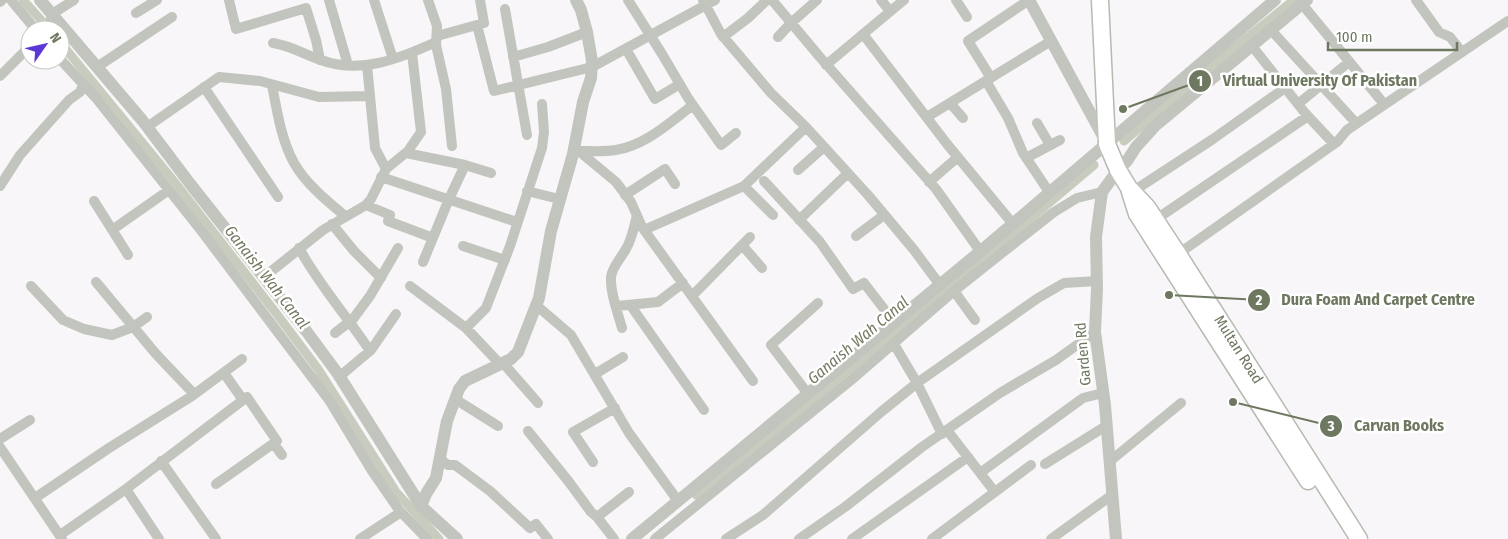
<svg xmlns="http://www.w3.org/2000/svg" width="1508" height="539" font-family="'Fira Sans Condensed',sans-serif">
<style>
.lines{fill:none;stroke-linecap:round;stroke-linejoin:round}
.canal{stroke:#c8ccbe;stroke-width:9}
.primary-casing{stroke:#b6bab1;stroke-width:19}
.minor{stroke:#c2c5bd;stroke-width:10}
.tertiary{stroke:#c2c5bd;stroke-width:12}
.primary{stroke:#fff;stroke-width:16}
.labels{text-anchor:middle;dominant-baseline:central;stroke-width:5;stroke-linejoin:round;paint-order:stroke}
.street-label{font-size:15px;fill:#6e7860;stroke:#fff}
.water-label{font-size:16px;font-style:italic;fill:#727960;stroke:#fff}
.leader{fill:none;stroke:#6e7860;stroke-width:2}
.callout-dot{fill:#6e7860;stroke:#fff;stroke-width:2}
.mark-label{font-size:15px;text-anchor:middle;font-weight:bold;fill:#fff}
.callout-label{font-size:16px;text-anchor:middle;font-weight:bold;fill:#6e7860;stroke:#fff;stroke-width:5;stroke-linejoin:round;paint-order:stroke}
</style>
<rect width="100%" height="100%" fill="#f8f6f8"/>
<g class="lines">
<!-- canal -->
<path class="canal" d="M23 0 50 30
M60 42 173 180 276 313 318 369 396 492 439 539
M1124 141 1193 81 1294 0
M696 495 953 284 1094 165"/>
<!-- primary casing -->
<g class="primary-casing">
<g id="primary">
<path id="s1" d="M1100 0 1107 144 1118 170 1129 188 1147 207 1178 254 1359 539"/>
<path d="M1130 192 1137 214 1308 481"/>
</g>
</g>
<!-- minor -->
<path class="minor" d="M11 0 36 30
M229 0 236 29 306 8 316 40 320 60
M329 0 348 65
M374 0 393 59
M428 0 437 26 436 45 446 89 452 146
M628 0 662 54 688 98 721 145 736 133
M703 0 721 34 771 93 806 127 868 195 914 250 940 285
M772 0 819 56 936 189 980 251
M881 0 890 11
M956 0 967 17
M1416 0 1439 32 1450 37 1462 52
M0 2 2 0
M1302 4 1384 104
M505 9 527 135
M136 13 157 0
M477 25 494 91 592 67 715 0
M44 30 50 23 52 14 74 0
M1271 30 1356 123
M863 34 947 144 1013 224
M437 36 484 23 480 0
M723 37 748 18 767 0
M778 37 791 23 817 0
M273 43C292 46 303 54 321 60 360 75 401 58 436 42
M1252 46 1305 113 1334 144
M626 49 655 99 680 84
M513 57 548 47 587 32
M60 59 96 98 203 233 329 400 372 471 399 510 427 539
M367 65 375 148 386 169
M826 65 904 0
M97 67 172 17
M0 76 30 46
M991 78 968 41 1029 0
M986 81 1008 118 1023 153 1049 192
M272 85C277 111 281 139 294 163 306 184 327 201 345 216
M204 87 278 197
M950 103 963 118
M1298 104 1349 62
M927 117 1051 41
M1037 123 1050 145
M147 127 219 77 260 81 319 97 370 96
M574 147 616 182 631 202 642 227 753 381
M580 151C591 151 604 152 616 150 646 145 669 123 693 105
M406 153 465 165 491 173
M1026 158 1060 140
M798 170 824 147
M381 177 517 222
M764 181 820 242 853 289 864 283 894 322
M929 182 958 157
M0 186 20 155 69 100 80 92 83 85
M744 186 773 215
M527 191 559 199
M1132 192 1213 139 1285 88
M625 195 665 169 675 184
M94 201 128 255
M366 205 390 215 388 221 433 238
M799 220 848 173
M1155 220 1308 116
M332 224 354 251 381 278
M112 230 169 190
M644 230 744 186 806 127
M856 236 884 215
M742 245 762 268
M463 246 505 260
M299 248C319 285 347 316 370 351
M1178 254 1337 142 1347 130 1508 21
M423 262 449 199 465 165
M264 277 323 230 366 205 371 199 386 169 408 151 421 132 412 53
M96 282 156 354 194 394
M31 286 63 320 84 329 112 335 133 327 147 317
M410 286 466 328 500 364
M954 291 975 320
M692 296 750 237
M536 305 571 335 629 433 678 501
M617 306 658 302 683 283
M631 306 704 410
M466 328 486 308 510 246 542 148 544 132 542 104
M622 328C618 313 610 293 611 277 612 267 621 258 626 249 632 239 634 227 637 215
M335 333 353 319 370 296 398 248
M894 344 917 383 942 434
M503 363 538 403
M224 373 243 400
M595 374 623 357
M339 377 371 350 396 314
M808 394 771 345 818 303
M455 399 498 426
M947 430 994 491
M528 431 569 482 591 512 597 517 614 539
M0 439 30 420
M274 444 282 455
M0 447 62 539
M440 459 448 465H455L490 491 530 528 536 524 548 539
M161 461 216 539
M593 462 573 432 615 408
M1109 462 1181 403
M1045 464 1106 426
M980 473 1083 398 1103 393
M126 489 159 539
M35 498 109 448 192 396 242 359
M597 517 629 492
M60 535 126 489 247 397 277 441 216 484
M360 539 401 512
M655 539 856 376 954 291 1012 245 1054 212 1077 198 1102 192
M726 539 763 515 881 412 917 383 1038 298 1064 283 1097 281
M799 539 845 507 922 447 1000 393 1056 360 1095 332
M852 539 968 457
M932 539 1031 465
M1051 539 1112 495"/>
<!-- tertiary -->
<path class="tertiary" d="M40 0 142 120 191 185 307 332 338 374 421 506 457 539
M1029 0 1105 140
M421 506 426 494 436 478 447 421 459 389 465 381 511 359 518 352 539 298 551 231 573 154 583 102 591 78 592 61 587 32 581 10 576 0
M632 539 988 245 1275 0
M1116 539 1105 405 1095 332 1097 288 1096 237 1102 192 1118 170 1127 161 1136 147 1155 126 1307 0"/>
<!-- primary -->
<use href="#primary" class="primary"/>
</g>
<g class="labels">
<!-- street labels -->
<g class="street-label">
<text stroke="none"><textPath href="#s1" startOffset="389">Multan Road</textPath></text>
<text transform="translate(1083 354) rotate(-95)">Garden Rd</text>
</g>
<!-- water labels -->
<g class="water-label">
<text transform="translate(267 277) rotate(52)">Ganaish Wah Canal</text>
<text transform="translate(858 340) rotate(-40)">Ganaish Wah Canal</text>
</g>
</g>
<!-- callouts -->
<path class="leader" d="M1123 109L1200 81M1169 295L1259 300M1233 402L1331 426"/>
<g class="callout-dot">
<circle cx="1123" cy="109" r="5"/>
<circle cx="1169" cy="295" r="5"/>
<circle cx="1233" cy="402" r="5"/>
<circle cx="1200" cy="81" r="12"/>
<circle cx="1259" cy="300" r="12"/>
<circle cx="1331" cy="426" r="12"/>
</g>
<g class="mark-label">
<text x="1200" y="86">1</text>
<text x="1259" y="305">2</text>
<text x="1331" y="431">3</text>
</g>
<g class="callout-label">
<text x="1320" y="86">Virtual University Of Pakistan</text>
<text x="1378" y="305">Dura Foam And Carpet Centre</text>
<text x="1399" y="431">Carvan Books</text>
</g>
<!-- north arrow -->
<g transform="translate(45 45) rotate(56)"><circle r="24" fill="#ffffff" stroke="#c5c9bf"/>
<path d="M0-4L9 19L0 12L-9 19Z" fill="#5c37d6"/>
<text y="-8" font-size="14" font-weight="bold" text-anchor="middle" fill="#6e7860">N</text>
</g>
<!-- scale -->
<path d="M1328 42v8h129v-8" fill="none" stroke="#6e7860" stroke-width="2.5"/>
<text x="1336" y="42" font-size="15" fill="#6e7860" stroke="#ffffff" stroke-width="4" paint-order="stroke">100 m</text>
</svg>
